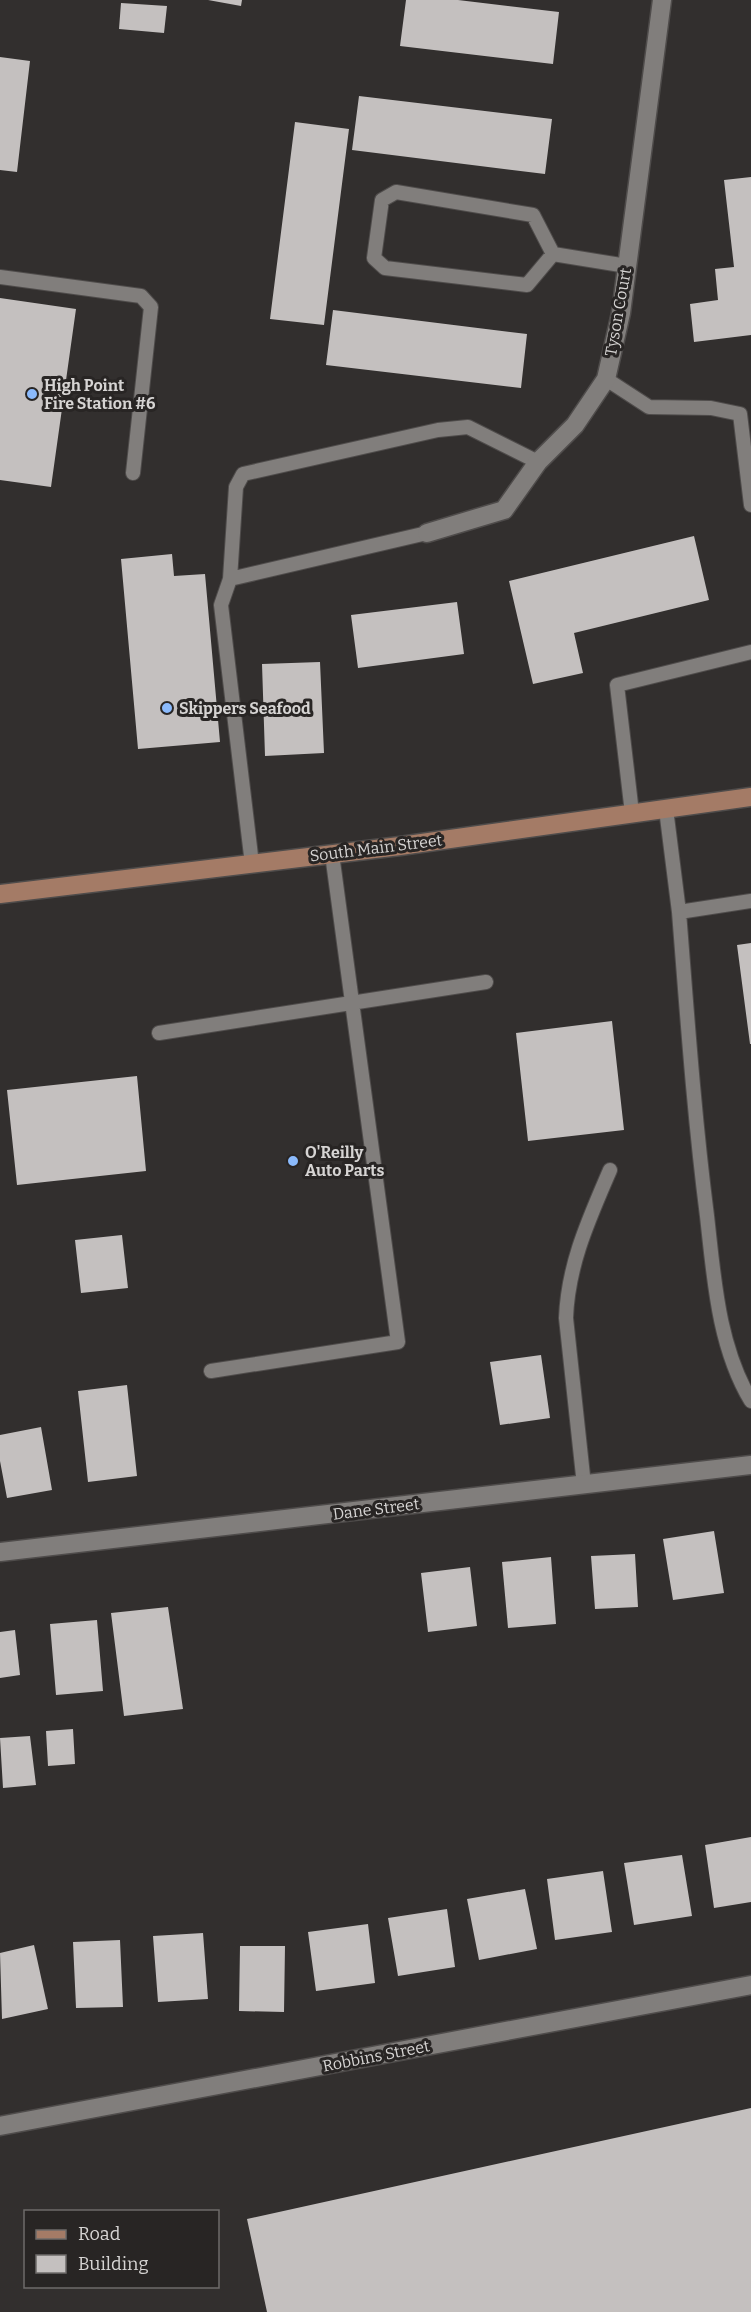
<svg xmlns="http://www.w3.org/2000/svg" width="751" height="2312" font-family="Bitter,serif">
<style>
.building{fill:#c4c0bf}
.lines{fill:none;stroke-linecap:round;stroke-linejoin:round}
.lane-casing{stroke:#4f4c4b;stroke-width:16}
.street-casing{stroke:#4f4c4b;stroke-width:21}
.primary-casing{stroke:#4f4c4b;stroke-width:21}
.lane{stroke:#817e7c;stroke-width:14}
.street{stroke:#817e7c;stroke-width:18}
.primary{stroke:#a47b66;stroke-width:18}
.poi-dot{fill:#8bbafc;stroke:#282524;stroke-width:2}
.labels{text-anchor:middle;dominant-baseline:central;stroke-width:6;stroke-linejoin:round;paint-order:stroke}
.street-label{font-size:16px;fill:#d6d4d3;stroke:#282524}
.poi-label{font-size:16px;font-weight:bold;fill:#d6d4d3;stroke:#282524;text-anchor:start}
</style>
<rect width="100%" height="100%" fill="#322f2e"/>
<!-- building -->
<path class="building" d="M208 0H242L241 6Z
M406 0H458L559 12 553 64 400 46Z
M121 3 167 6 164 33 119 29Z
M0 57 30 61 17 172 0 170Z
M359 96 552 119 545 174 352 150Z
M295 122 349 129 324 325 270 319Z
M751 177V335L694 342 690 304 718 300 715 269 734 267 724 180Z
M0 298 76 309 51 487 0 480Z
M333 310 527 334 521 388 326 365Z
M694 536 709 600 574 633 583 673 533 684 509 581Z
M172 554 174 576 205 574 220 742 138 749 121 559Z
M457 602 464 654 358 668 351 615Z
M320 662 324 753 265 756 262 664Z
M751 943V1044H750L737 945Z
M612 1021 624 1130 528 1141 516 1033Z
M137 1076 146 1171 17 1185 7 1090Z
M122 1235 128 1288 81 1293 75 1240Z
M541 1355 550 1418 500 1425 490 1362Z
M127 1385 137 1476 88 1482 78 1391Z
M41 1427 52 1490 7 1498 0 1461V1435Z
M714 1531 724 1593 673 1600 663 1539Z
M635 1554 638 1607 595 1609 591 1556Z
M551 1557 556 1624 508 1628 502 1562Z
M470 1567 477 1626 428 1632 421 1573Z
M168 1607 183 1709 124 1716 111 1613Z
M97 1620 103 1691 56 1695 50 1624Z
M15 1630 20 1675 0 1678V1632Z
M73 1729 75 1764 48 1766 46 1731Z
M30 1736 36 1785 3 1788 0 1738Z
M751 1837V1902L714 1908 705 1845Z
M682 1855 692 1916 634 1925 624 1863Z
M603 1871 612 1932 555 1940 547 1879Z
M525 1889 537 1949 479 1960 467 1899Z
M447 1909 455 1967 398 1976 388 1918Z
M368 1924 375 1983 316 1991 308 1932Z
M203 1933 208 1999 158 2002 153 1936Z
M120 1940 123 2007 76 2008 73 1942Z
M34 1945 48 2009 2 2019 0 1953Z
M240 1946H285L284 2012 239 2011Z
M751 2108V2312H267L247 2219Z"/>
<g class="lines">
<!-- lane casing -->
<g class="lane-casing">
<path id="lane" d="M553 254 533 215 396 192 382 200 374 258 385 268 527 285 553 254 627 266
M0 277 141 296 151 307 133 473
M606 379 649 407 711 408 740 414 751 505
M230 579 427 533
M666 809 679 912 751 901
M632 813 617 685 751 652
M252 864 221 605 230 579 236 487 243 474 438 430 468 427 538 462
M679 912C687 1013 694 1115 707 1216 714 1278 718 1346 751 1401
M159 1033 486 982
M211 1371 398 1342 332 854
M584 1485 566 1318C568 1264 589 1219 610 1170"/>
</g>
<!-- street casing -->
<g class="street-casing">
<path id="street" d="M427 533 504 510 538 462 575 425 606 379 621 313 662 0
M0 1552 751 1465
M0 2126 751 1985"/>
</g>
<!-- primary casing -->
<g class="primary-casing">
<path id="primary" d="M0 894 400 846 751 797"/>
</g>
<!-- lane -->
<use href="#lane" class="lane"/>
<!-- street -->
<use href="#street" class="street"/>
<!-- primary -->
<use href="#primary" class="primary"/>
</g>
<!-- markers -->
<g class="poi-dot">
<circle cx="32" cy="394" r="6"/>
<circle cx="167" cy="708" r="6"/>
<circle cx="293" cy="1161" r="6"/>
</g>
<g class="labels">
<!-- street labels -->
<g class="street-label">
<text transform="translate(618 312) rotate(-80)">Tyson Court</text>
<text transform="translate(376 848) rotate(-7)">South Main Street</text>
<text transform="translate(376 1509) rotate(-7)">Dane Street</text>
<text transform="translate(376 2056) rotate(-11)">Robbins Street</text>
</g>
<!-- poi labels -->
<g class="poi-label">
<text x="44" y="385">High Point<tspan x="44" dy="18">Fire Station #6</tspan></text>
<text x="179" y="708">Skippers Seafood</text>
<text x="305" y="1152">O'Reilly<tspan x="305" dy="18">Auto Parts</tspan></text>
</g>
</g>
<!-- legend -->
<rect x="24" y="2210" width="195" height="78" fill="#282524" stroke="#6e6b6a" stroke-width="1.5"/>
<rect x="36" y="2230" width="30" height="9" fill="#a47b66" stroke="#6e6b6a" stroke-width="1.5"/>
<text x="78" y="2240" font-size="18" fill="#d6d4d3">Road</text>
<rect x="36" y="2255" width="30" height="18" fill="#c4c0bf" stroke="#6e6b6a" stroke-width="1.5"/>
<text x="78" y="2270" font-size="18" fill="#d6d4d3">Building</text>
</svg>
